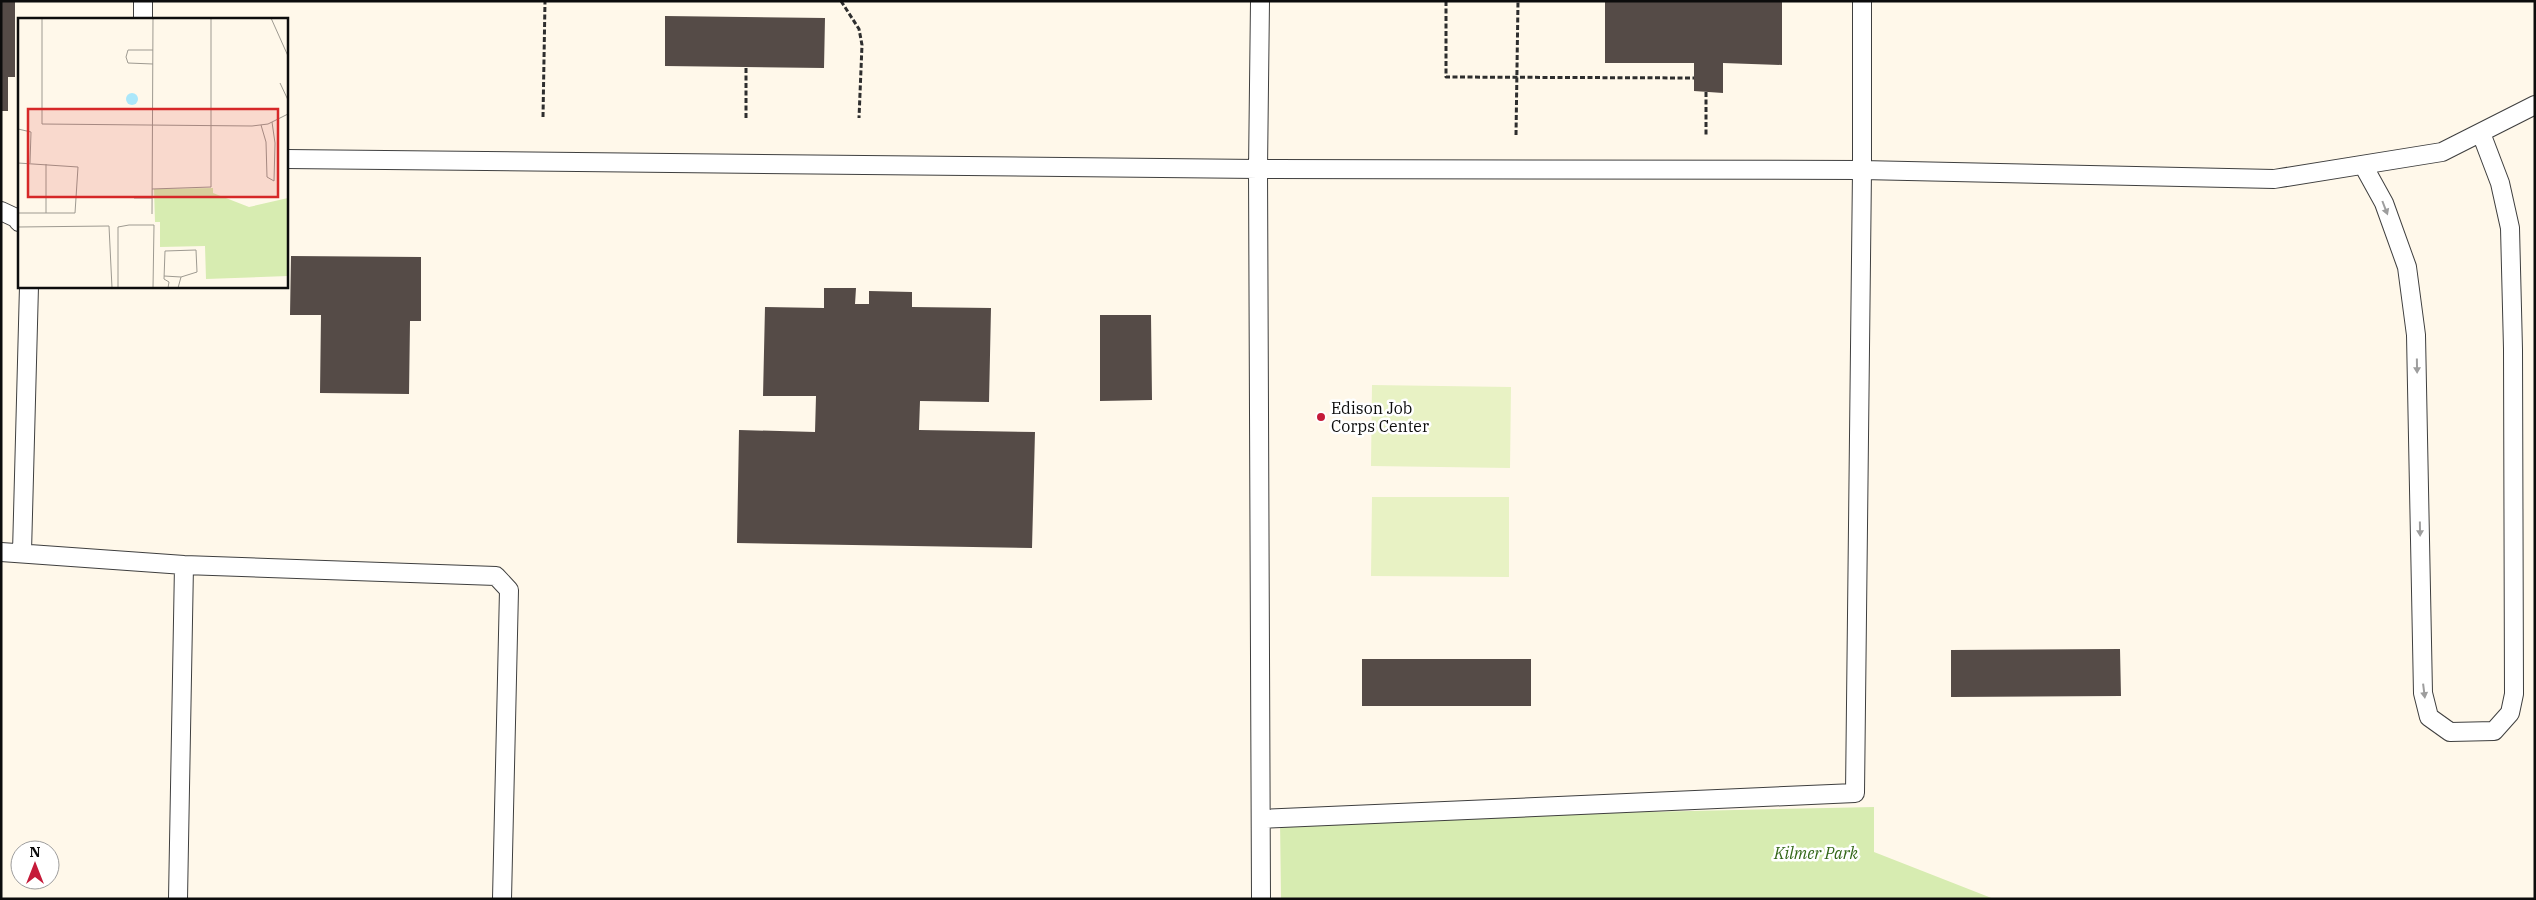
<svg xmlns="http://www.w3.org/2000/svg" width="2536" height="900" font-family="'IBM Plex Serif',serif">
<style>
.green{fill:#d7ecb1}
.pitch{fill:#e8f2c4}
.building{fill:#554b47}
.lines{fill:none;stroke-linecap:round;stroke-linejoin:round}
.service-casing{stroke:#3f3f3f;stroke-width:20}
.path{stroke:#2e2e2e;stroke-width:3;stroke-dasharray:5 2.5;stroke-linecap:butt}
.service{stroke:#fff;stroke-width:18}
.oneway{fill:#9e9e9e}
.poi-dot{fill:#c51a39;stroke:#fff;stroke-width:2}
.labels{text-anchor:middle;dominant-baseline:central;stroke-width:5;stroke-linejoin:round;paint-order:stroke}
.poi-label{font-size:16px;fill:#0c0c0c;stroke:#fff;text-anchor:start}
.park-label{font-size:16px;font-style:italic;fill:#336718;stroke:#fff}
.inset-road{fill:none;stroke:#9e9a91;stroke-width:1}
.view{fill:#d62828;fill-opacity:0.15;stroke:#d62828;stroke-width:2.5}
.inset-edge{fill:none;stroke:#0c0c0c;stroke-width:2.5}
</style>
<rect width="100%" height="100%" fill="#fff8ea"/>
<!-- green -->
<path class="green" d="M1874 807V852L1994 899H1281L1280 820Z"/>
<!-- pitch -->
<path class="pitch" d="M1372 385 1511 387 1510 468 1371 466Z
M1372 497H1509V577L1371 576Z"/>
<!-- building -->
<path class="building" d="M1 1H15V77H8V111H1Z
M1605 1H1782V65L1723 63V93L1694 91V63H1605Z
M665 16 825 18 824 68 665 66Z
M291 256 421 257V321H410L409 394 320 393 321 315H290Z
M824 288H856L855 304H869V291L912 292V307L991 308 989 402 920 401 919 430 1035 432 1032 548 737 543 739 430 815 432 816 396H763L765 307 824 308Z
M1100 315H1151L1152 400 1100 401Z
M2120 649 2121 696 1951 697V650Z
M1362 659H1531V706H1362Z"/>
<g class="lines">
<!-- service casing -->
<g class="service-casing">
<path id="service" d="M143 1V19
M1260 1 1258 169 1261 899
M286 159 1258 169 1862 170 2274 179 2442 152 2535 105
M2363 165 2384 203 2407 267 2416 335 2423 693 2429 717 2450 732 2494 731 2510 713 2514 694 2513 349 2510 228 2500 183 2481 133
M1 211 16 218 19 222
M1 552 184 565 496 576 509 590 502 899
M22 552 29 286
M1261 819 1855 793 1862 170V1
M178 899 184 565"/>
</g>
<!-- path -->
<path class="path" d="M841 1 859 29 862 45 859 118
M1446 1V77L1694 78
M746 68V118
M1706 92V135
M543 117 545 1
M1516 135 1518 1"/>
<!-- service -->
<use href="#service" class="service"/>
</g>
<!-- one-way arrows -->
<defs><path id="oneway-solid" d="M-6-.8H1V-3.2L6.5 0L1 3.2V.8H-6Z" transform="scale(1.25)"/></defs>
<g class="oneway">
<use href="#oneway-solid" transform="translate(2385 208) rotate(69)"/>
<use href="#oneway-solid" transform="translate(2417 366) rotate(89)"/>
<use href="#oneway-solid" transform="translate(2420 529) rotate(89)"/>
<use href="#oneway-solid" transform="translate(2424 691) rotate(83)"/>
</g>
<!-- markers -->
<circle class="poi-dot" cx="1321" cy="417" r="5"/>
<g class="labels">
<!-- poi labels -->
<g class="poi-label">
<text x="1331" y="408">Edison Job<tspan x="1331" dy="18">Corps Center</tspan></text>
</g>
<!-- park labels -->
<g class="park-label">
<text x="1816" y="853">Kilmer Park</text>
</g>
</g>
<!-- overview -->
<g transform="translate(18 18)">
<rect width="270" height="270" fill="#fff8ea"/>
<path d="M195 170V175L231 189 270 180V258L188 261 187 228 142 229V204H137L136 171Z" fill="#d7ecb1"/>
<path d="M108 81a6 6 0 1 1 12 0a6 6 0 1 1-12 0Z" fill="#abe7fa"/>
<path class="inset-road" d="M24 0V106L234 108 250 106 270 96M253 0 270 38M135 46 110 45 108 39 110 32H135M262 65 270 82M243 107 248 124 249 159 256 163 257 125 254 104M0 111 13 114 12 145M0 145 60 149 57 195H0M134 171 193 169V0M116 180H134M28 195V146M134 196 135 0M0 209 91 208 94 270M146 258 163 259M100 270V209L111 207H136L135 270M150 270 151 264 146 261 147 233 178 232 179 254 163 259 160 270"/>
<path class="view" d="M10 91H260V179H10Z"/>
<rect width="270" height="270" class="inset-edge"/>
</g>
<!-- border -->
<rect width="2536" height="900" fill="none" stroke="#0c0c0c" stroke-width="5"/>
<!-- north arrow -->
<g transform="translate(35 865)"><circle r="24" fill="#ffffff" stroke="#9e9e9e"/>
<path d="M0-4L9 19L0 12L-9 19Z" fill="#c51a39"/>
<text y="-8" font-size="14" font-weight="bold" text-anchor="middle" fill="#0c0c0c">N</text>
</g>
</svg>
